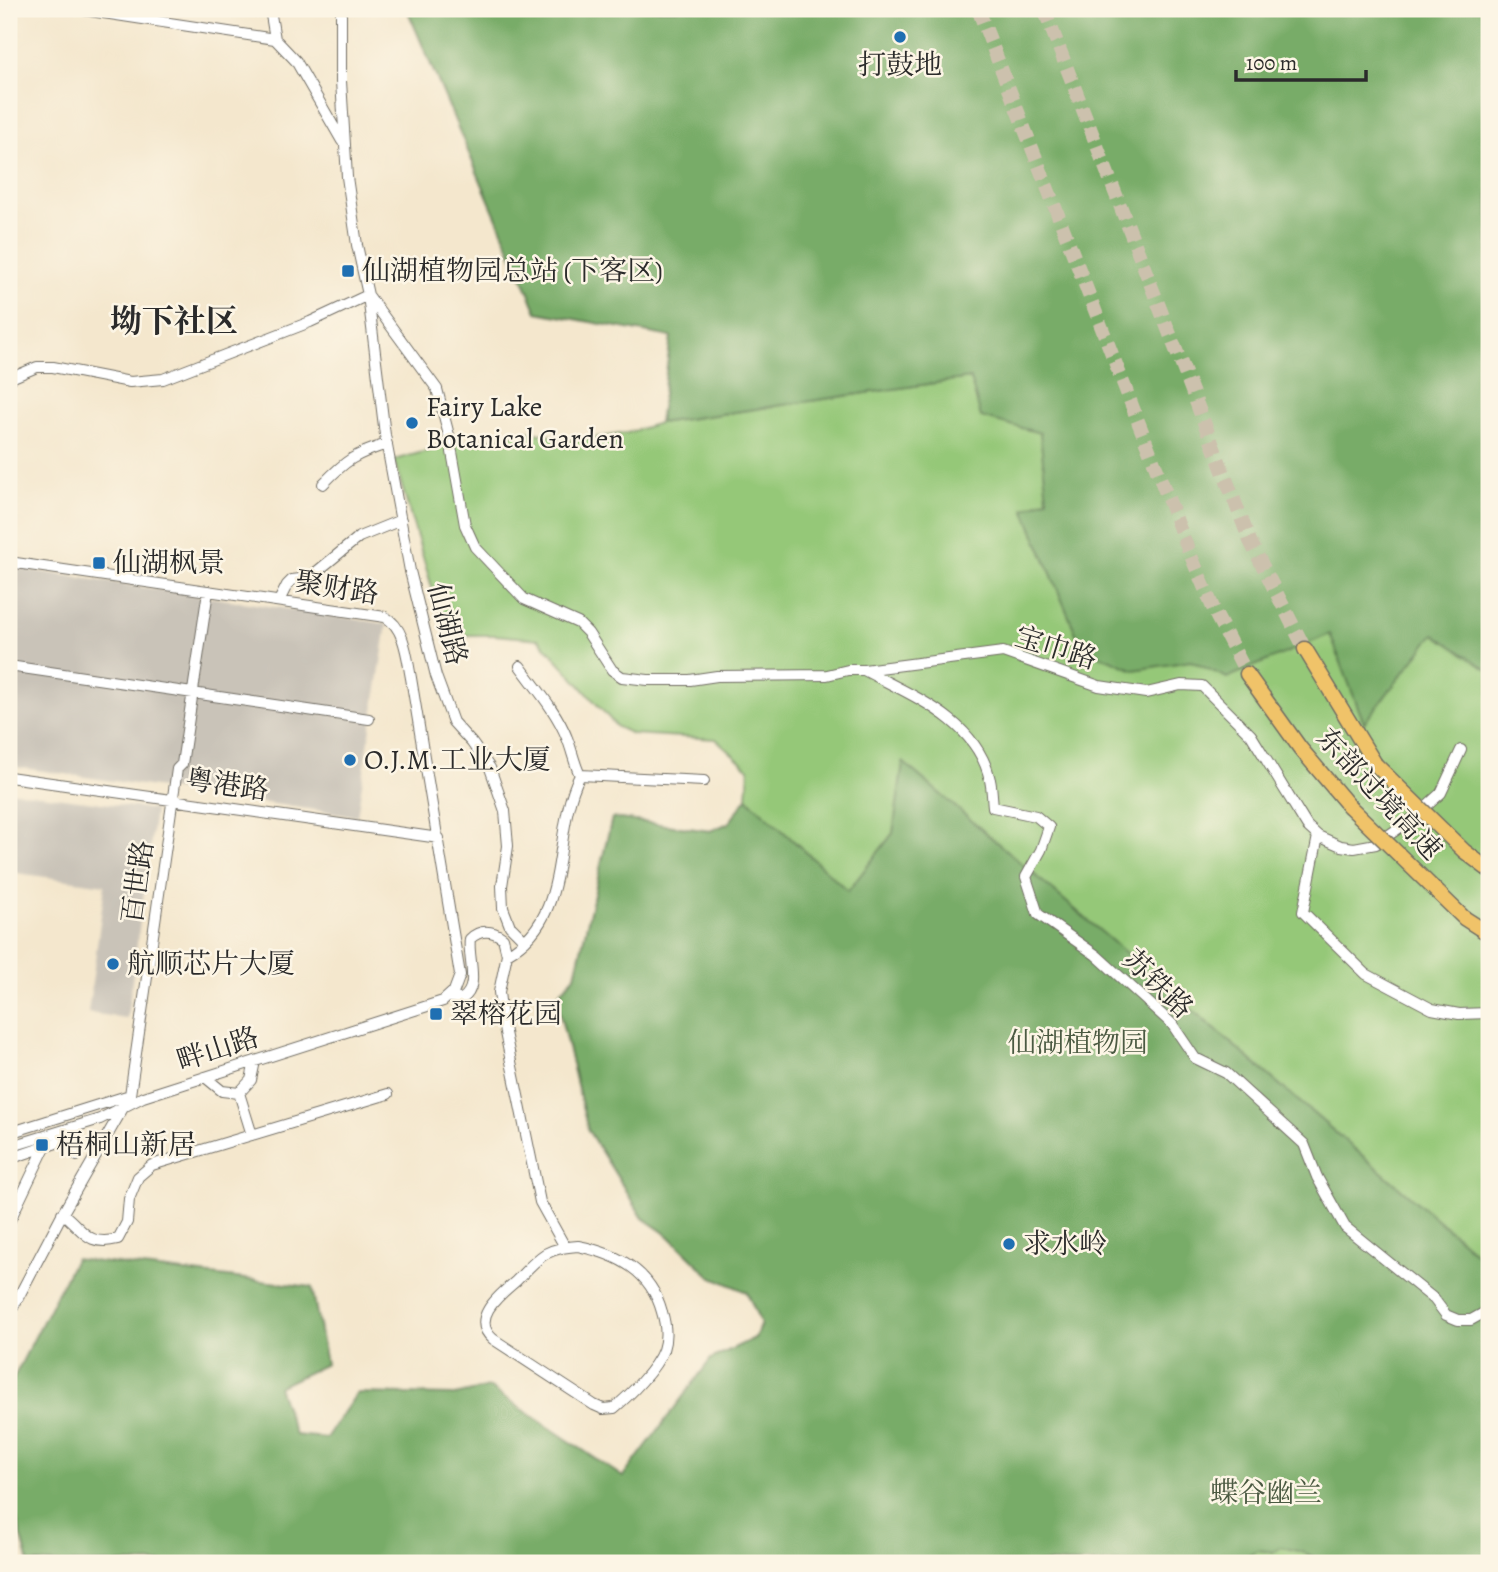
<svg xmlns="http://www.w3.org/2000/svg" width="1498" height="1572" font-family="Alegreya,'Noto Serif SC',serif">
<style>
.industrial{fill:#c9c3b8}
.green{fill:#95c878;stroke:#607a52;stroke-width:2}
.forest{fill:#78ac68;stroke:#526c4a;stroke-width:2}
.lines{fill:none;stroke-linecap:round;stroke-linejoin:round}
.highway-tunnel{stroke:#ccc1ad;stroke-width:14;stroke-dasharray:14 7;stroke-linecap:butt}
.minor-casing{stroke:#716d64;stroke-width:12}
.highway-casing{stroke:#716d64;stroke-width:17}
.minor{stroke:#fff;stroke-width:10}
.highway{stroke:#f0c369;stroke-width:14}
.highway-bridge-casing{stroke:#716d64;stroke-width:17;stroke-linecap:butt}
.highway-bridge{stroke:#f0c369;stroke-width:14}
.poi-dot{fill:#1f6fb2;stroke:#fcf5e5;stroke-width:2.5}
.labels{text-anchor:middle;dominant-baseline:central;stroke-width:5;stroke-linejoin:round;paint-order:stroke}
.poi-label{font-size:28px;fill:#2b2b2b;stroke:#fcf5e5;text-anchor:start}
.street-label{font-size:28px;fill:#2b2b2b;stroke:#fcf5e5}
.park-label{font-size:28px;fill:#4b5a42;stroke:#fcf5e5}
.quarter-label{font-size:32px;font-weight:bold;fill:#2b2b2b;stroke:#fcf5e5}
</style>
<rect width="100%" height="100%" fill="#fcf5e5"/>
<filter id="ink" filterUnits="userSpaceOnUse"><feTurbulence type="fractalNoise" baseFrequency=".0143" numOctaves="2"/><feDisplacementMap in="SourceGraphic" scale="14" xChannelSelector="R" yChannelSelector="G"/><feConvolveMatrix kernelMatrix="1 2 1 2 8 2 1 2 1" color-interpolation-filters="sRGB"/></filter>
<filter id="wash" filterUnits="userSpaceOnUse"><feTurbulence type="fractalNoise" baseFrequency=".00686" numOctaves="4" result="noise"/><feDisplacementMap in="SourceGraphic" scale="28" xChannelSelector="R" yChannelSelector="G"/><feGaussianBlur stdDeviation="1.57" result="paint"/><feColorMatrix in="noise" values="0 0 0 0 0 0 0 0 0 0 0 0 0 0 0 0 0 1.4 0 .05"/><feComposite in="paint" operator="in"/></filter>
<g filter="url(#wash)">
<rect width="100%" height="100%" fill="#f4e7cd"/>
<!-- industrial -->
<path class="industrial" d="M9 567 387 624 357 816 9 766Z
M9 791 155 810 127 1018 88 1013 105 885 9 872Z"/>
<!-- green -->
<path class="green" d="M970 378 1489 631V1563H663L711 1359 755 1338 761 1323 747 1292 710 1276 669 1236 643 1218 588 1130 556 997 575 976 612 818 711 831 729 823 747 798 749 769 716 739 632 734 617 727 539 639 495 635H453L437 604 394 460 438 448V445L471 443 528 431 574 441 627 433 659 423Z"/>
<!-- forest -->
<path class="forest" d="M407 9H1489V671L1434 634 1364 723 1330 634 1227 678 1191 661 1134 670 1082 648 1024 509 1047 499 1040 433 981 417 970 378 659 423 671 337 537 312Z
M903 762 1489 1264V1563H1325L1305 1553 1282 1547 1273 1552 1257 1550 1236 1563H29L9 1492V1387L75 1259 312 1287 326 1364 278 1387 295 1435 326 1438 357 1393 455 1395 489 1387 623 1477 711 1359 755 1338 761 1324 747 1292 710 1276 669 1236 643 1218 588 1130 556 997 575 976 612 818 710 831 729 823 747 798 848 891 893 833Z"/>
</g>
<g filter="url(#ink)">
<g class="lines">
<!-- highway-tunnel -->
<path class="highway-tunnel" d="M978 9 1183 537 1217 617 1247 674
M1044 9 1250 541 1305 649"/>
<!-- minor casing -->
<g class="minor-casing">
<path id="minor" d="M77 9 275 39 296 61 342 141
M270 9 275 39
M341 9V81L347 177 357 245 368 295 437 389 451 443
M9 378H11L37 367H53L130 382 163 379 310 322 368 295 385 435 410 571 436 676 453 722 472 743 490 768 505 811 508 846 502 886 503 908 510 926 525 941
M452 452 465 525 475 547 524 599 578 623 588 633 612 670 622 677 648 680H690L717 676 827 675 848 670H864L1003 652 1099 686 1146 693 1181 685 1202 686 1251 735 1307 826 1318 836 1341 846 1354 848 1376 844 1412 819 1441 793 1461 750
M323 484C346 460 355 454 387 444
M9 562 385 617C405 627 407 658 411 678L460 975 454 991 443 1001 143 1097 100 1119 9 1147
M279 601 287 585 292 580 309 578 359 537 401 520
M9 666 369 719
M520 666C536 688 557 712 567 738 572 750 574 763 580 775
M864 670C912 696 977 720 990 780 992 788 992 798 993 807L1036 816 1049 827 1041 850 1026 877 1038 914 1096 955 1172 1024 1195 1058 1226 1073 1304 1144 1317 1177 1345 1227 1434 1299 1446 1315 1458 1320H1471L1489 1310
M580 775 704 781
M9 777 439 838
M1318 836 1303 912 1366 974 1432 1009 1459 1014 1489 1013
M507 954C574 916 550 834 580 775
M449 997 462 999C481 987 467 957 470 939 480 929 492 930 503 938L507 954 499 992 502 1018 540 1202 565 1247
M205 1077 222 1091 239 1093 251 1080 255 1061
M239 1093 252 1135
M9 1133 130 1095 177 769 182 764 208 591
M9 1159 68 1139 77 1156
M62 1213C84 1230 87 1247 118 1239L127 1222 129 1199 138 1177 152 1165 388 1094
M9 1222 45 1147
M578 1246C618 1254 651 1271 662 1312 666 1325 667 1338 663 1350 656 1369 629 1396 614 1408L603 1409 594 1405 493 1339C469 1318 501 1294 516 1281 525 1272 534 1261 545 1254 556 1248 566 1247 578 1246Z
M9 1315 60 1218 123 1108"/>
</g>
<!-- highway casing -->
<g class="highway-casing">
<path id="highway" d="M1305 649 1375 764
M1247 674 1300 748 1349 806"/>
</g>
<!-- minor -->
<use href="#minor" class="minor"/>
<!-- highway -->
<use href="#highway" class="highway"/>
<!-- highway-bridge casing -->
<g class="highway-bridge-casing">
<path id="highway-bridge" d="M1375 764 1464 851 1489 870
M1349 806 1464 918 1489 934"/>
</g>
<!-- highway-bridge -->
<use href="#highway-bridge" class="highway-bridge"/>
</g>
</g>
<!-- markers -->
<g class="poi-dot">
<circle cx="900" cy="37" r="7"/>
<rect x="341" y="264" width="14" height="14" rx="3.5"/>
<circle cx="412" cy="423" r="7"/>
<rect x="92" y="556" width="14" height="14" rx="3.5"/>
<circle cx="350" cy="760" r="7"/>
<circle cx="113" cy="964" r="7"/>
<rect x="429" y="1007" width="14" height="14" rx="3.5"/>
<rect x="35" y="1138" width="14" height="14" rx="3.5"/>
<circle cx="1009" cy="1244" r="7"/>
</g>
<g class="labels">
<!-- poi labels -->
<g class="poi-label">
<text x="900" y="65" text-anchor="middle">打鼓地</text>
<text x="362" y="271">仙湖植物园总站 (下客区)</text>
<text x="426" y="407">Fairy Lake<tspan x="426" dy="32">Botanical Garden</tspan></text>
<text x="113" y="563">仙湖枫景</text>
<text x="364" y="760">O.J.M.工业大厦</text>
<text x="127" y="964">航顺芯片大厦</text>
<text x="450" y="1014">翠榕花园</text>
<text x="56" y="1145">梧桐山新居</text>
<text x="1023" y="1244">求水岭</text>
</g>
<!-- street labels -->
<g class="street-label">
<text transform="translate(337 588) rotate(9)">聚财路</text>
<text transform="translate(447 624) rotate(76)">仙湖路</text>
<text transform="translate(1056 648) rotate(17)">宝巾路</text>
<text transform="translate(227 785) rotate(8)">粤港路</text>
<text transform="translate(1379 794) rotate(47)">东部过境高速</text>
<text transform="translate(138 882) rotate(-82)">百世路</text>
<text transform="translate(1158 984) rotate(44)">苏铁路</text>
<text transform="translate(218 1049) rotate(-18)">畔山路</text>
</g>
<!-- park labels -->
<g class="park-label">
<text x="1078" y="1043">仙湖植物园</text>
<text x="1266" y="1493">蝶谷幽兰</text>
</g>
<!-- quarter labels -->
<g class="quarter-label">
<text x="174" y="321">坳下社区</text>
</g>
</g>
<!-- margin -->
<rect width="1498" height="1572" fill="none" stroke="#fcf5e5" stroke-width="35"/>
<!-- scale -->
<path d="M1236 70v10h130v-10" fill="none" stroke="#2b2b2b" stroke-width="3.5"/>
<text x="1246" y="70" font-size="21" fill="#2b2b2b" stroke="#fcf5e5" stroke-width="5" paint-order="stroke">100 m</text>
</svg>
